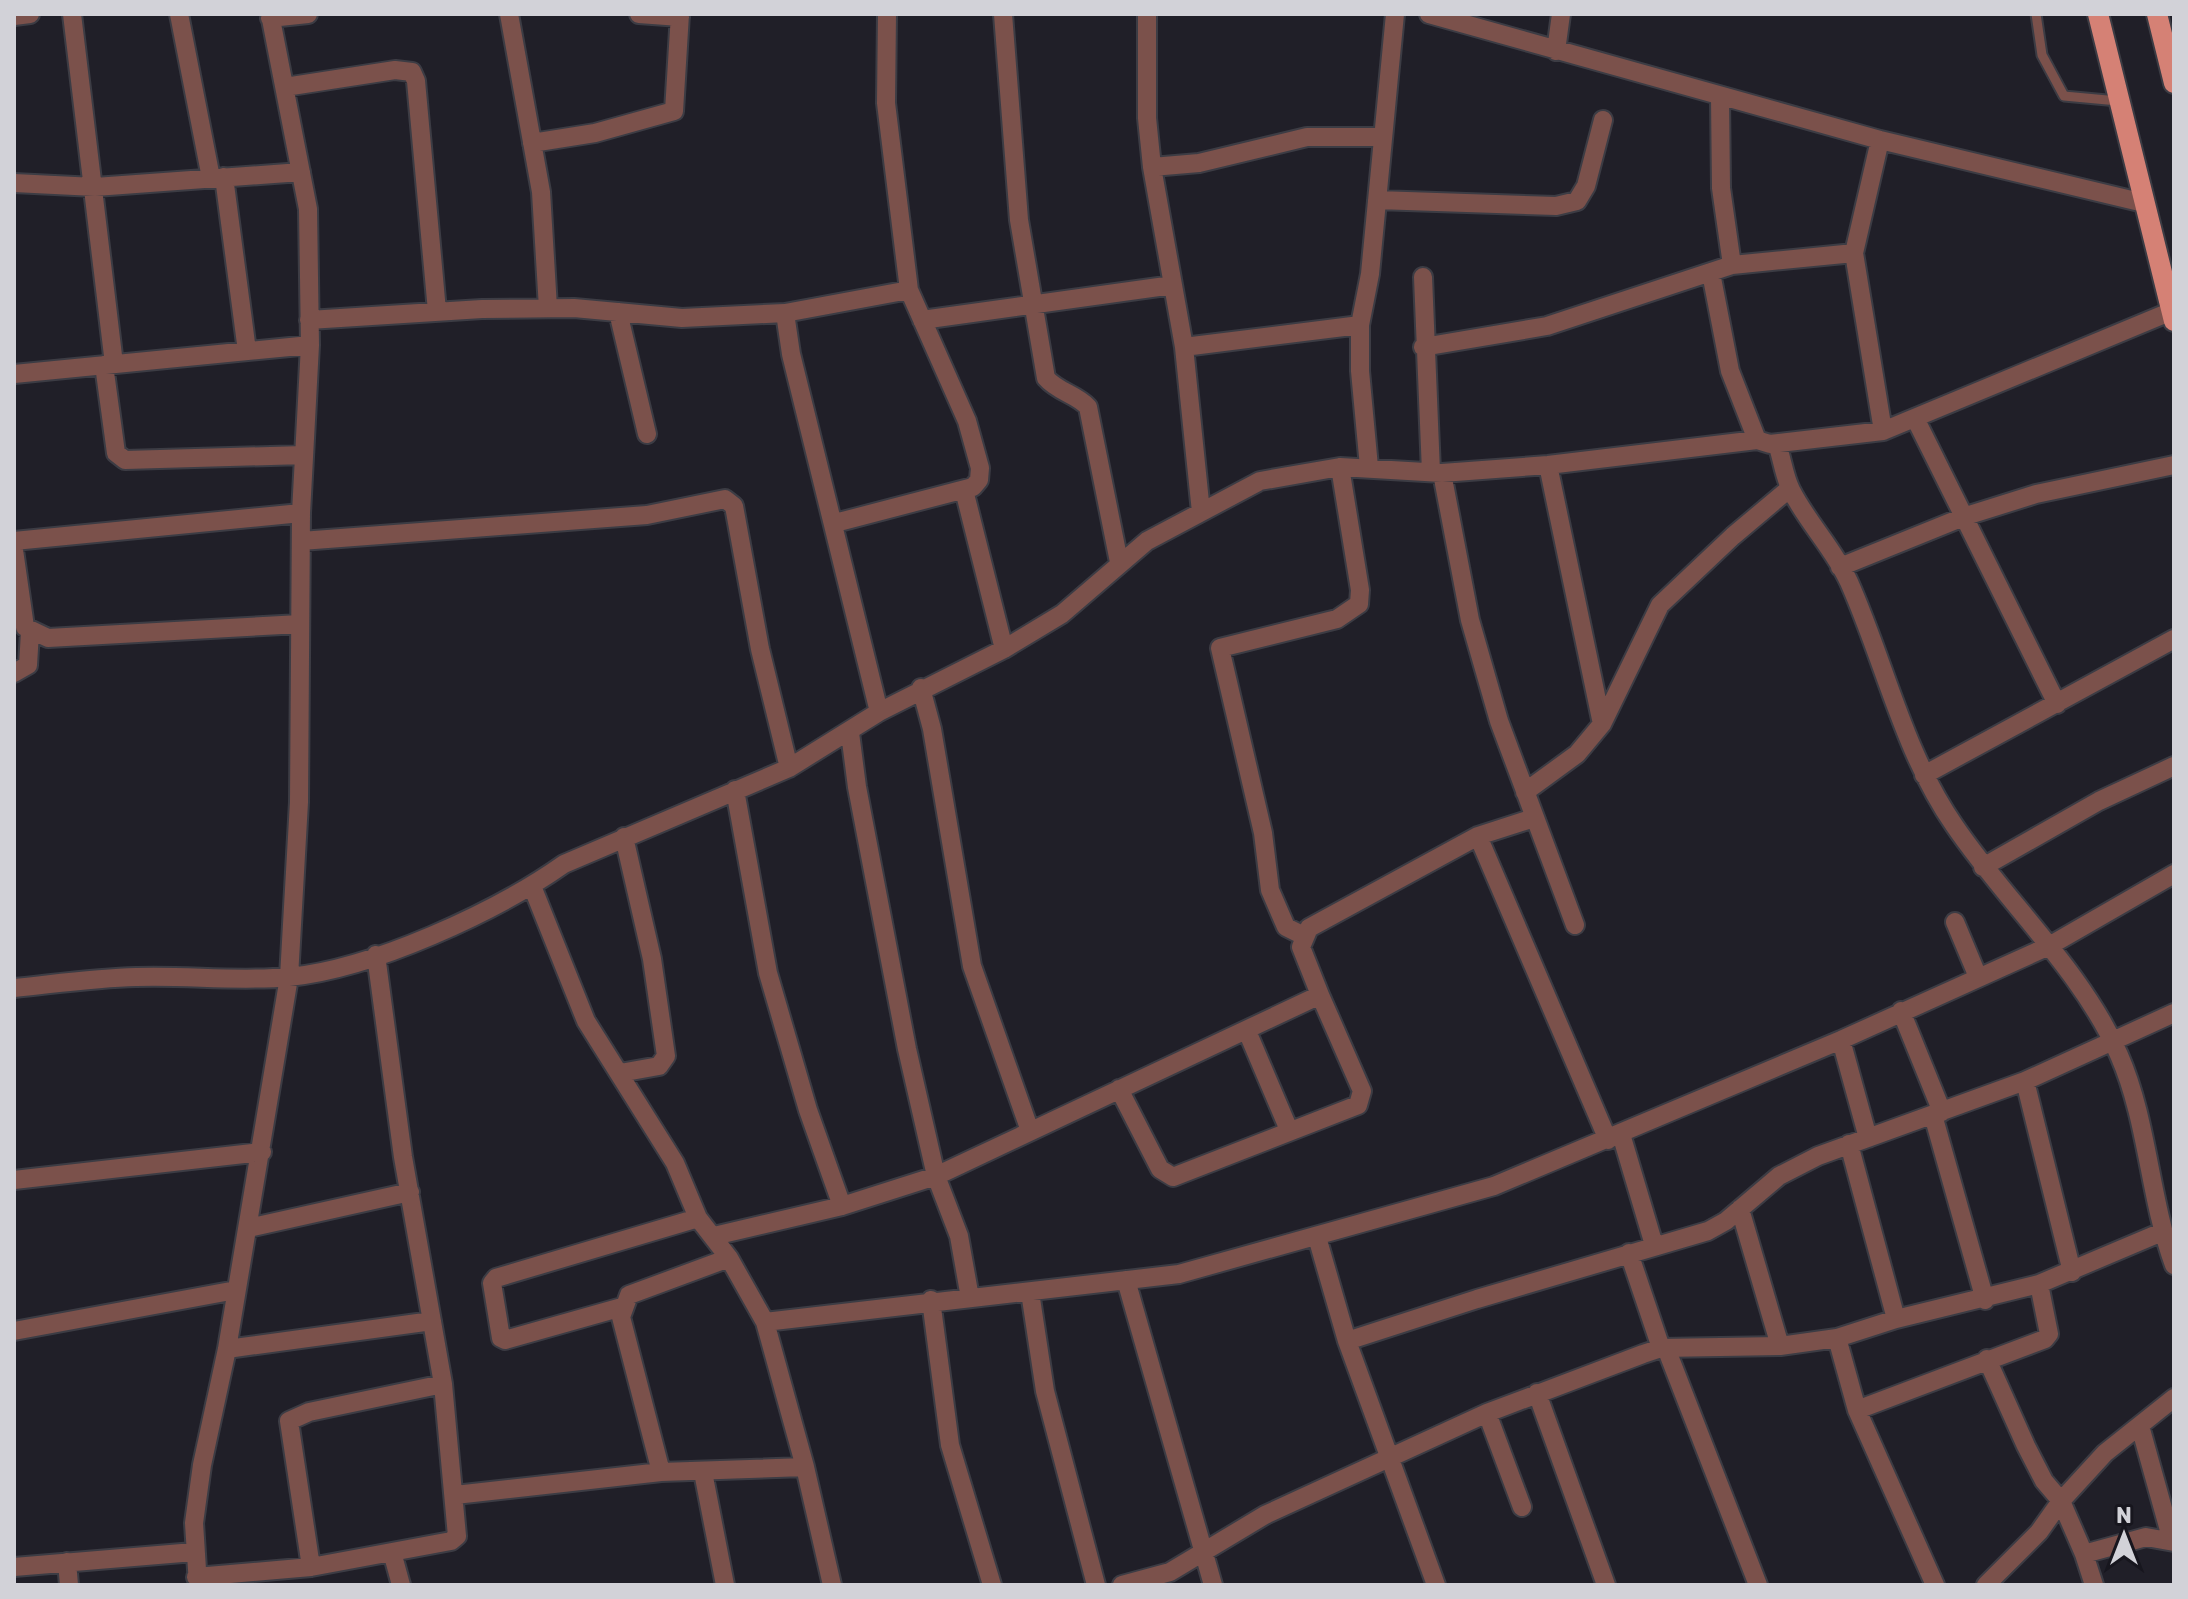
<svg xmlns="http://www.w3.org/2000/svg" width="2188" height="1599" font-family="Rubik,sans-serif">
<rect width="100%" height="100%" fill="#201f28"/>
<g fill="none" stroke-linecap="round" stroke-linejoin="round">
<defs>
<path id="lane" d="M2036,14L2042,55L2064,96L2118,101"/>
<path id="street" d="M72,14L114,364
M179,14L211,178
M509,14L541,192L548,308
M639,14L680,17
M1003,14L1019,220L1046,378C1058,392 1076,394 1088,407L1119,562
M1147,14V118L1152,167L1184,347L1201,512
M1429,14L1880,140L2144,203
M14,16L30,14
M270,18L308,14
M1556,51L1561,14
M285,87L395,70L412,72L416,81L437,311
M1720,97L1721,188L1732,265
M1880,140L1854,253L1883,431
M532,143L595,133L674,111L680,14
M1152,167L1199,163L1307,137H1382
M224,177L247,351
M14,183L95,187L301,172
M1377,200L1556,206L1577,201L1586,186L1603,120
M1711,273L1730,371L1757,440
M1423,277L1431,472
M618,312L647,434
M309,320L482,309L574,308L682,318L785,313
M922,320L1173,285
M1184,347L1360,325
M1423,347L1547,326L1732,265L1854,253
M104,365L116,453L125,460L304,455
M14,374L310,345
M1915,418L2057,704
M1777,444C1782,458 1784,476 1791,490C1807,522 1834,549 1849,582C1885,663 1903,751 1954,825C2006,902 2082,970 2119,1055C2148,1121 2149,1197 2174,1265
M1548,465L1602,724
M1369,467L1360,371V325L1370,274L1395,14
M1442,473L1470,620L1499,721L1575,925
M964,490L1004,649
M835,523L973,487L979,480L980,468L967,421L909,290L886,103L887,14
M14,541L301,513
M301,541L647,515L725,499L734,506L760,649L789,768
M14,550L25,627L48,638L300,624
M1840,567L1966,516L2036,494L2174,465
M14,673L28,665L30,632
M921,688L932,729L972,966L1030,1131
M879,712L791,354L785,313L909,290
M850,733L857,787L907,1049L936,1176L959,1236L970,1298
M1924,775L2174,639
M735,790L768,973L808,1110L842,1206
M1525,792L1577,754L1602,724L1660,605L1733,536L1790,488
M1478,836L1608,1140
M1983,867L2099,801L2174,766
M532,886L586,1021L675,1163L698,1218L729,1258L765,1322L805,1467L832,1585
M1955,922L1978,977
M1304,936L1286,927L1270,890L1263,833L1220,648L1337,619L1359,604L1360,590L1340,467
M14,988C54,984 95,978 136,977C186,975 239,982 289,977C372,969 496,912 564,864L789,768L879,712L1004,649L1062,614L1147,541L1260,481L1340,467L1442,473L1548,465L1757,440L1770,444L1883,431L2172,311
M1901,1011L1942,1112
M1247,1031L1289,1130
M1841,1040L1868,1138
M620,1073L659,1066L666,1056L652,959L624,837
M2025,1081L2072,1272
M1119,1089L1160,1169L1173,1177L1358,1105L1362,1091L1320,995
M1933,1115L1985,1300
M1621,1134L1654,1245
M1849,1144L1896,1319
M14,1180L262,1152
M1740,1209L1780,1346
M248,1228L410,1192
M714,1236L842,1206L936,1176L1320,995L1301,947L1309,928L1478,836L1534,818
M1317,1237L1347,1341L1436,1585
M1629,1253L1661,1348
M1126,1280L1213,1585
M1030,1292L1045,1391L1096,1585
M931,1300L950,1445L992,1585
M622,1307L505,1340L501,1338L492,1283L496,1278L698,1218
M765,1322L1179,1274L1494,1186L1841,1040L2049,946L2174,874
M14,1331L236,1290
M1837,1338L1857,1410L1935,1585
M1347,1341L1477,1299L1708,1231L1726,1221L1779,1176L1818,1156L2025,1081L2174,1013
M1666,1348L1758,1585
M227,1349L432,1321
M1987,1359L2026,1446L2044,1481L2061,1501L2084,1554L2146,1537L2174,1542
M1537,1393L1606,1585
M1857,1410L2045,1339L2049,1334L2039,1284
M1487,1413L1522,1507
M2140,1426L2172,1541
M661,1472L621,1317L629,1295L729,1258
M703,1472L725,1585
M455,1495L661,1472L805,1467
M392,1552L401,1585
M2084,1554L2094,1585
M67,1562L69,1585
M14,1567L194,1552
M311,1567L289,1421L309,1412L443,1384
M196,1577L311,1567L451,1541L457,1536L443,1384L403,1157L376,955
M198,1585L194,1523L202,1465L227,1349L289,977L299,802L301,513L310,345L308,209L270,14
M1122,1585L1170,1572L1265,1515L1487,1413L1643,1354L1661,1348L1780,1346L1837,1338L1896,1319L2039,1284L2162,1232
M1986,1585L2039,1532L2061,1501L2105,1453L2174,1398"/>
<path id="primary" d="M2098,14L2174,321
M2157,14L2174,83"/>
</defs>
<use href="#lane" stroke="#3c3c44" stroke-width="13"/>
<use href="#street" stroke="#3c3c44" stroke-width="22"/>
<use href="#primary" stroke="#3c3c44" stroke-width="24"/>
<use href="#lane" stroke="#7b514b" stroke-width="9"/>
<use href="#street" stroke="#7b514b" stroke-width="18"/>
<use href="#primary" stroke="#d58175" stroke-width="20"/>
</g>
<rect width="2188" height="1599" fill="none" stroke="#d2d2d8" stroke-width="32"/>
<g transform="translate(2124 1535)" stroke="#17161e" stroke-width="6" paint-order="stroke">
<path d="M0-6L14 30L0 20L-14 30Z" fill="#d2d2d8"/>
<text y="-12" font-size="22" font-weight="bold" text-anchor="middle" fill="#d2d2d8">N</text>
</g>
</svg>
